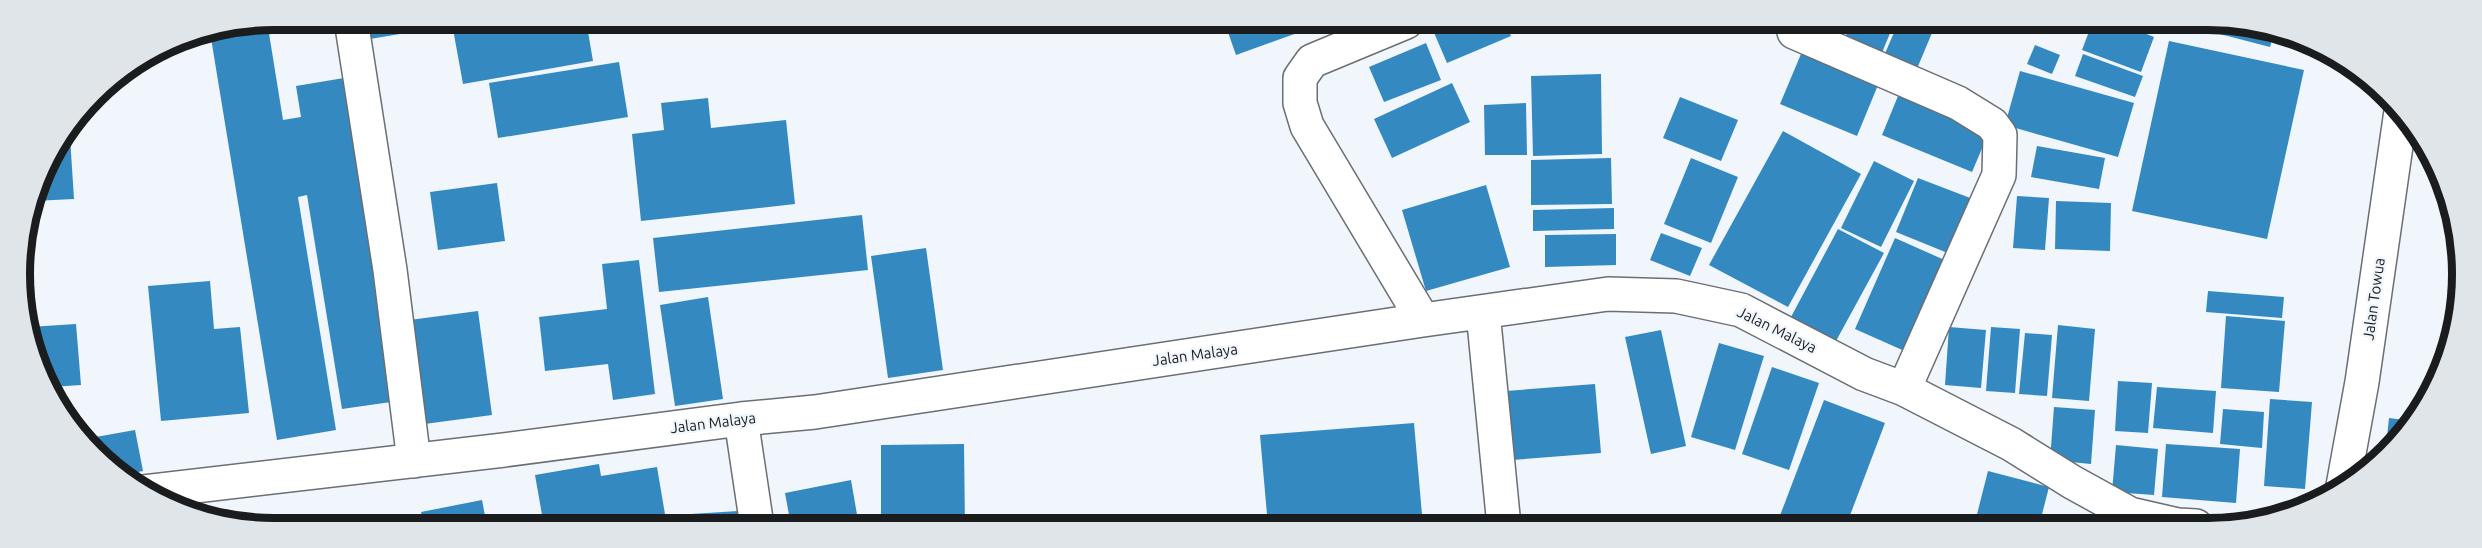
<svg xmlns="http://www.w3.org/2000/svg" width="2482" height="548" font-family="Ubuntu,sans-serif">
<rect width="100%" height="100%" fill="#f0f6fb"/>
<path fill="#3489c1" d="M361,20H477V21L364,40Z
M509,20H586L593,61L463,84L453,29Z
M267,21L283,120L301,117L296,86L344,78L398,401L342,409L307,195L298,197L336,430L277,440L210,32Z
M1224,21H1311L1314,27L1236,55Z
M1429,21H1505L1511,36L1447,63Z
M1808,21H1844L1836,38Z
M1852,21H1895L1879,60L1842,45Z
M1899,21H1937L1916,71L1883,58Z
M2093,21H2114L2154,37L2141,72L2082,50Z
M2219,22H2241L2274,33L2270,47L2216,33Z
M198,35L199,44L167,46L177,39Z
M2290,38L2335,53L2336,55L2289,44Z
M2169,41L2304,70L2267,239L2132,211Z
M1426,43L1441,80L1384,102L1369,67Z
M2035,45L2060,55L2052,74L2027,64Z
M1801,54L1878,85L1857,136L1780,104Z
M2083,54L2143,76L2135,97L2075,76Z
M619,62L628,117L498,138L489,83Z
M2020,71L2134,103L2118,157L2005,125Z
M1601,74L1602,154L1533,156L1531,76Z
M1452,83L1470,122L1392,158L1374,119Z
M1898,96L1989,132L1972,172L1882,135Z
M1680,97L1738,120L1721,161L1663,138Z
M708,98L711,128L786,120L795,204L641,221L632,134L664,130L661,103Z
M1526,103L1527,155H1485L1484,105Z
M1783,131L1861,174L1788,307L1709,265Z
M65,137H70L74,199L33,201L39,176Z
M2037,146L2105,158L2099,189L2031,177Z
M1611,158L1612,204L1531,205V160Z
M1691,158L1738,177L1711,243L1664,224Z
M1874,161L1914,181L1881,247L1841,228Z
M1918,178L1978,201L1955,256L1896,232Z
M497,183L505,241L438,250L430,192Z
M1486,185L1510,267L1426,291L1402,210Z
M2017,196L2049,198L2045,250L2013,248Z
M2056,201L2111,203L2110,251L2055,249Z
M1614,208V229L1533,231V210Z
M862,215L868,270L659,292L653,238Z
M1838,229L1884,253L1836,341L1791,317Z
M1661,233L1702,248L1690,276L1650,260Z
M1616,234V265L1545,267V235Z
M1895,238L1949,262L1909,353L1855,329Z
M926,248L943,370L888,378L871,256Z
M639,260L655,394L613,400L608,364L545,371L539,317L607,309L602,264Z
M210,281L214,329L240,327L249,413L161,421L148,286Z
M2458,288L2460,307L2459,310L2455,309Z
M2208,291L2284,297L2282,318L2206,312Z
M708,297L723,399L675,406L660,305Z
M478,311L492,415L417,425L402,321Z
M2226,316L2285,321L2279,392L2221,388Z
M76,324L81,385L51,387L33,355L29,327Z
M2058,325L2095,329L2089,401L2052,398Z
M1949,327L1986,330L1981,388L1945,385Z
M1991,327L2020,329L2015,393L1986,391Z
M1661,330L1686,446L1651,454L1625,337Z
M2025,333L2052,335L2047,396L2019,394Z
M1719,343L1764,356L1735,450L1691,437Z
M1772,367L1819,383L1789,470L1742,454Z
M2118,381L2152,383L2148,433L2115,431Z
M1595,384L1601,453L1512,460L1506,391Z
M2157,387L2216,391L2213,433L2153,428Z
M2270,399L2312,402L2305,489L2264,486Z
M1824,400L1885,423L1846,526H1776Z
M2054,407L2095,410L2091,464L2050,460Z
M2223,409L2264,412L2262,448L2220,444Z
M2389,418L2412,421L2385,456Z
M1414,423L1423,526H1268L1260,435Z
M135,430L143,471L123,475L92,449L90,438Z
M964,444L965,526H881V445Z
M2166,444L2240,449L2236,503L2162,497Z
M2116,445L2158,449L2154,495L2112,492Z
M599,464L601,476L657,467L667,526H544L535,475Z
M1988,471L2049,487L2039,526H1974Z
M851,480L859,526H791L785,493Z
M482,500L487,526H424L421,512Z
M738,511L739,526H676L675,515Z"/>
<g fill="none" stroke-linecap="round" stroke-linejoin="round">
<defs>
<path id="minor" d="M351,20L390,270L414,461
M1406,22L1312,61L1300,78V103L1307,126L1423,320
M1794,32L1958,103L1992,124L2000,135L1999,175L1904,389
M1483,312L1504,526
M741,419L757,526
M144,492L504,450L741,419L815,412L1423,320L1608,294L1676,296L1741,310L1864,374L1904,389L2011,444L2072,482L2130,514L2178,525L2196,526"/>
<path id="major" d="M2343,486L2362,382L2401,111"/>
</defs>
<use href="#minor" stroke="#696f73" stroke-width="36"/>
<use href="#major" stroke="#696f73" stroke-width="36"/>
<use href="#minor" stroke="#fff" stroke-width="33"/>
<use href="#major" stroke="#fff" stroke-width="33"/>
</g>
<g text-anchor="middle" stroke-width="4.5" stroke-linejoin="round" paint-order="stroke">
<g font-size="15" fill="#1a1c1e" stroke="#f0f6fb">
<text transform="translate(2374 299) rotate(-82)" y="5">Jalan Towua</text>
<text transform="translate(1777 330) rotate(26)" y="5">Jalan Malaya</text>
<text transform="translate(1195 355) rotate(-8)" y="5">Jalan Malaya</text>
<text transform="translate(713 423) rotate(-7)" y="5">Jalan Malaya</text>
</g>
</g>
<path d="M0 0H2482V548H0ZM274 30H2208A244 244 0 0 1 2452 274V274A244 244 0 0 1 2208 518H274A244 244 0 0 1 30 274V274A244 244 0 0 1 274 30Z" fill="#dfe5e9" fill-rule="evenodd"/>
<path fill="none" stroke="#1a1c1e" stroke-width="8" d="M274 30H2208A244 244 0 0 1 2452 274V274A244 244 0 0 1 2208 518H274A244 244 0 0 1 30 274V274A244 244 0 0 1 274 30Z"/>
</svg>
